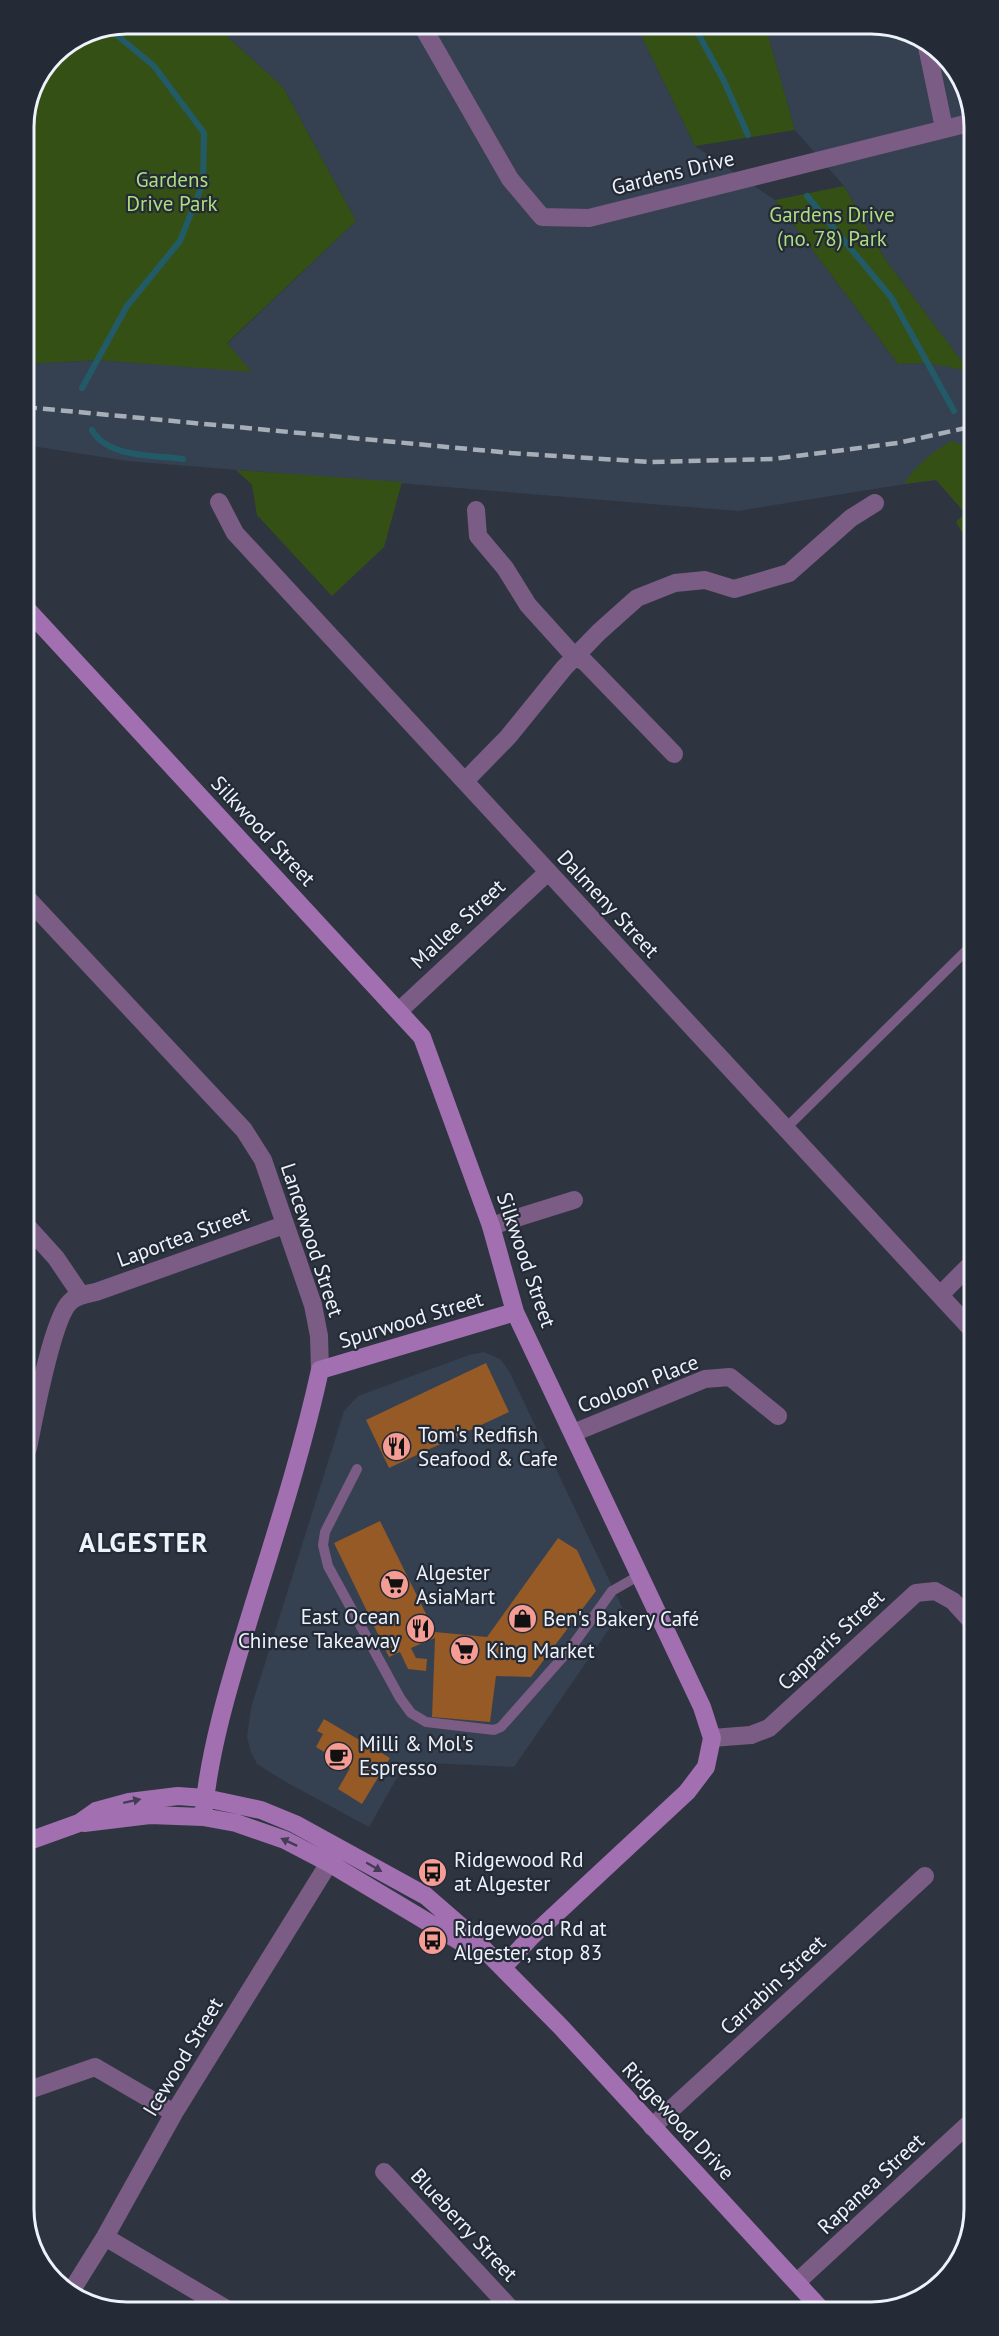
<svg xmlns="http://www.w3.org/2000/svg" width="999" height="2336" font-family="'PT Sans',sans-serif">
<rect width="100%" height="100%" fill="#2e3541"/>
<path fill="#354050" d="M879,24L935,46L969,94L970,470L936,479L738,511L128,461L25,445V364L98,360L251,371L227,344L356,221L283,87L220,30L637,27L695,146L775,200L898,364L928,363L968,370L885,259L844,186L795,130L765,25Z
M484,1352L500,1359L509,1371L623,1609L514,1767L406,1762L369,1827L286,1782L257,1764L251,1752L247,1737L251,1708L344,1411L358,1396L469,1355Z"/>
<path fill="#355015" d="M765,25L795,130L695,146L637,27Z
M220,30L283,87L356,221L227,343L252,372L98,360L25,364L24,121L55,54L88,32Z
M844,186L885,259L969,371L928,363L898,364L775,200Z
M951,441L963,445L970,442L971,547L956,522L965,513L936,480L904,484C916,465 931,453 951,441Z
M236,470L402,482L384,547L332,596L257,515L252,485Z"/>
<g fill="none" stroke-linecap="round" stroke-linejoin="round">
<path stroke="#225b67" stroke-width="6" d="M694,26L724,81L748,135
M807,196L891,297L954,411
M82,388L127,306L180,241L203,183L204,133L154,66L113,32
M92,430C107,458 155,455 183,459"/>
</g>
<path fill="#955a25" d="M486,1363L509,1412L389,1468L366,1420Z
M380,1521L435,1632L487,1637L558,1538L577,1550L596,1591L531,1677L496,1676L490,1722L432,1717L435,1638L411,1648L416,1658L427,1659L426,1671L408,1669L400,1652L389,1657L334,1543Z
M324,1719L390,1758L362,1804L338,1789L350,1768L316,1747L323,1734L317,1731Z"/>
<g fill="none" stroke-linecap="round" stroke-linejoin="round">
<path stroke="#7b5c84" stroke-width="10" d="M785,1129L972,945
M357,1469L325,1532L323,1545L328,1566L400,1698L411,1713L426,1722L494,1730L501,1727L570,1649L612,1591L640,1575"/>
<path stroke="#7b5c84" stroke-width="18" d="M424,29L510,179L542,217L589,218L969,123
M926,42L944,128
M219,502L235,533L973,1331
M476,510L478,536L505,568L528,605L575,657L585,662L674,754
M465,781L508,737L564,668L599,632L637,598L675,583L705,580L734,589L789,573L851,518L875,503
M26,897L244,1130L263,1160L313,1305L319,1336L320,1370
M399,1011L548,872
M27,1226L56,1258L81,1295
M491,1226L574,1200
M940,1295L972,1263
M573,1433L705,1379L730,1377L778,1416
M28,1448C34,1419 52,1319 70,1302C77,1295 87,1294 96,1292L284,1225
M712,1738L751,1735L769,1728L916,1593L935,1591L953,1601L973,1623
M29,2090L95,2067L174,2113
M652,2127L925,1876
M384,2172L511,2309
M105,2237L230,2311
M797,2282L975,2118
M70,2293L105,2237L174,2113L337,1850"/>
<path stroke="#a270b1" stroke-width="18" d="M25,607L422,1037L491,1226L515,1312L702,1707L712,1738L706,1767L687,1792L530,1938L503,1967
M203,1817C209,1752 228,1688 247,1626C273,1541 301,1457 320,1370L515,1312
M84,1823L150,1815L203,1817L236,1823L285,1840L329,1863L476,1951
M29,1841L79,1823L96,1811L129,1802L178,1796L205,1798L261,1810L295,1824L426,1896L464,1929L560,2026L819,2307"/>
<path stroke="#a8aeb8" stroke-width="4.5" stroke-dasharray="12 6" stroke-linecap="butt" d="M25,407L511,453L650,462L773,459L898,443L970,427"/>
</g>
<defs><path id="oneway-solid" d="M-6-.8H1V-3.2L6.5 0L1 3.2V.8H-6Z" transform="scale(1.5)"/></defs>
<g fill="#443c56">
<use href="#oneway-solid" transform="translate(132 1801) rotate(-12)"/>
<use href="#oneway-solid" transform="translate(289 1842) rotate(-155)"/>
<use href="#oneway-solid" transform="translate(374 1867) rotate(30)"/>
</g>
<defs>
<symbol id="restaurant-disc" viewBox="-11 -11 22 22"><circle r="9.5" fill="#f59c95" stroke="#242b37"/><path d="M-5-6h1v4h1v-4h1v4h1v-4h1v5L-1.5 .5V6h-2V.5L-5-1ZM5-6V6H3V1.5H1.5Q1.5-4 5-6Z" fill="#111"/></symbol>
<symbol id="supermarket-disc" viewBox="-11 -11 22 22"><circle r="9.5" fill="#f59c95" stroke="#242b37"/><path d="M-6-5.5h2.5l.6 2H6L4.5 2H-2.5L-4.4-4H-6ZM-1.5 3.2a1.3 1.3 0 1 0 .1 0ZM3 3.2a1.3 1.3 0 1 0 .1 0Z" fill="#111"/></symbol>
<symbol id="shop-disc" viewBox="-11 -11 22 22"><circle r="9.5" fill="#f59c95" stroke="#242b37"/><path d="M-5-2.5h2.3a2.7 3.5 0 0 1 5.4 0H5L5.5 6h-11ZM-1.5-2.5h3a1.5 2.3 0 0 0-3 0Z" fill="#111"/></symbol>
<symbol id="cafe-disc" viewBox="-11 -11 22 22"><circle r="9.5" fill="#f59c95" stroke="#242b37"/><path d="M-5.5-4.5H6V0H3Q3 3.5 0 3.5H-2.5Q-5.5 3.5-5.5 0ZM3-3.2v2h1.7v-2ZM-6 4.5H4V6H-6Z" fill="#111"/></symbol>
<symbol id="bus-disc" viewBox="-11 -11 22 22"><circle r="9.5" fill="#f59c95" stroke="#242b37"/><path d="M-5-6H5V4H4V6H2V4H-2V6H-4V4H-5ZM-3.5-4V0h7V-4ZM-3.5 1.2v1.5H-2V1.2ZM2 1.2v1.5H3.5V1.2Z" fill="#111"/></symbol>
</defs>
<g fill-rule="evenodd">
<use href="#restaurant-disc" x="380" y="1430" width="33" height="33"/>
<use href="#supermarket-disc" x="378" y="1568" width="33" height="33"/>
<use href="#shop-disc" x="506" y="1602" width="33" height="33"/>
<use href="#restaurant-disc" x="404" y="1612" width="33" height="33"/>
<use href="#supermarket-disc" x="448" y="1634" width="33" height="33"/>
<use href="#cafe-disc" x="322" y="1740" width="33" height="33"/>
<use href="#bus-disc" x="416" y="1856" width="33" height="33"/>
<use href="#bus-disc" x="416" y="1924" width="33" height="33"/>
</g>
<g text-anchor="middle" stroke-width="4.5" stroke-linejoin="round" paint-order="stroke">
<g font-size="21" fill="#eef3fb" stroke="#242b37">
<text transform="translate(673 173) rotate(-14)" y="7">Gardens Drive</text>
<text transform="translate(263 831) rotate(47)" y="7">Silkwood Street</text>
<text transform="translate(608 904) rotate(47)" y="7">Dalmeny Street</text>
<text transform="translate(458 924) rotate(-43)" y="7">Mallee Street</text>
<text transform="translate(183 1237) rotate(-20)" y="7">Laportea Street</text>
<text transform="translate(312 1240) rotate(72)" y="7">Lancewood Street</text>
<text transform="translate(526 1260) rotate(71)" y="7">Silkwood Street</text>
<text transform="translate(411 1320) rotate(-17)" y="7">Spurwood Street</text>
<text transform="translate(638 1384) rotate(-21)" y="7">Cooloon Place</text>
<text transform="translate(831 1640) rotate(-43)" y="7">Capparis Street</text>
<text transform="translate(773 1985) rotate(-43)" y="7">Carrabin Street</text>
<text transform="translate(183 2057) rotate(-59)" y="7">Icewood Street</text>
<text transform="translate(678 2121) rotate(47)" y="7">Ridgewood Drive</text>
<text transform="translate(871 2184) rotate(-43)" y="7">Rapanea Street</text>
<text transform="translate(464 2225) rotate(47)" y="7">Blueberry Street</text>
</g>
<g font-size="21" fill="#aedc7e" stroke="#242b37">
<text x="172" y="187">Gardens<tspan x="172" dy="24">Drive Park</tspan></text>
<text x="832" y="222">Gardens Drive<tspan x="832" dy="24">(no. 78) Park</tspan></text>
</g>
<g font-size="21" fill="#eef3fb" stroke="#242b37" text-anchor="start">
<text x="418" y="1442">Tom's Redfish<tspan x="418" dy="24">Seafood &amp; Cafe</tspan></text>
<text x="416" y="1580">Algester<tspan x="416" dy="24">AsiaMart</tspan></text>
<text x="400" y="1624" text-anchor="end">East Ocean<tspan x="400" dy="24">Chinese Takeaway</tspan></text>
<text x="543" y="1626">Ben's Bakery Café</text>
<text x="486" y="1658">King Market</text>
<text x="359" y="1751">Milli &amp; Mol's<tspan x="359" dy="24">Espresso</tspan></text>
<text x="454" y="1867">Ridgewood Rd<tspan x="454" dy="24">at Algester</tspan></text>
<text x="454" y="1936">Ridgewood Rd at<tspan x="454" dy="24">Algester, stop 83</tspan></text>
</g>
<g font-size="27" font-weight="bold" letter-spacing="1.5" fill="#eef3fb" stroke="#242b37">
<text x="144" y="1552">ALGESTER</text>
</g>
</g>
<path d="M0 0H999V2336H0ZM127 34H871A93 93 0 0 1 964 127V2209A93 93 0 0 1 871 2302H127A93 93 0 0 1 34 2209V127A93 93 0 0 1 127 34Z" fill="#242b37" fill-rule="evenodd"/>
<path fill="none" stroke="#eef3fb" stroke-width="3" d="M127 34H871A93 93 0 0 1 964 127V2209A93 93 0 0 1 871 2302H127A93 93 0 0 1 34 2209V127A93 93 0 0 1 127 34Z"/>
</svg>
